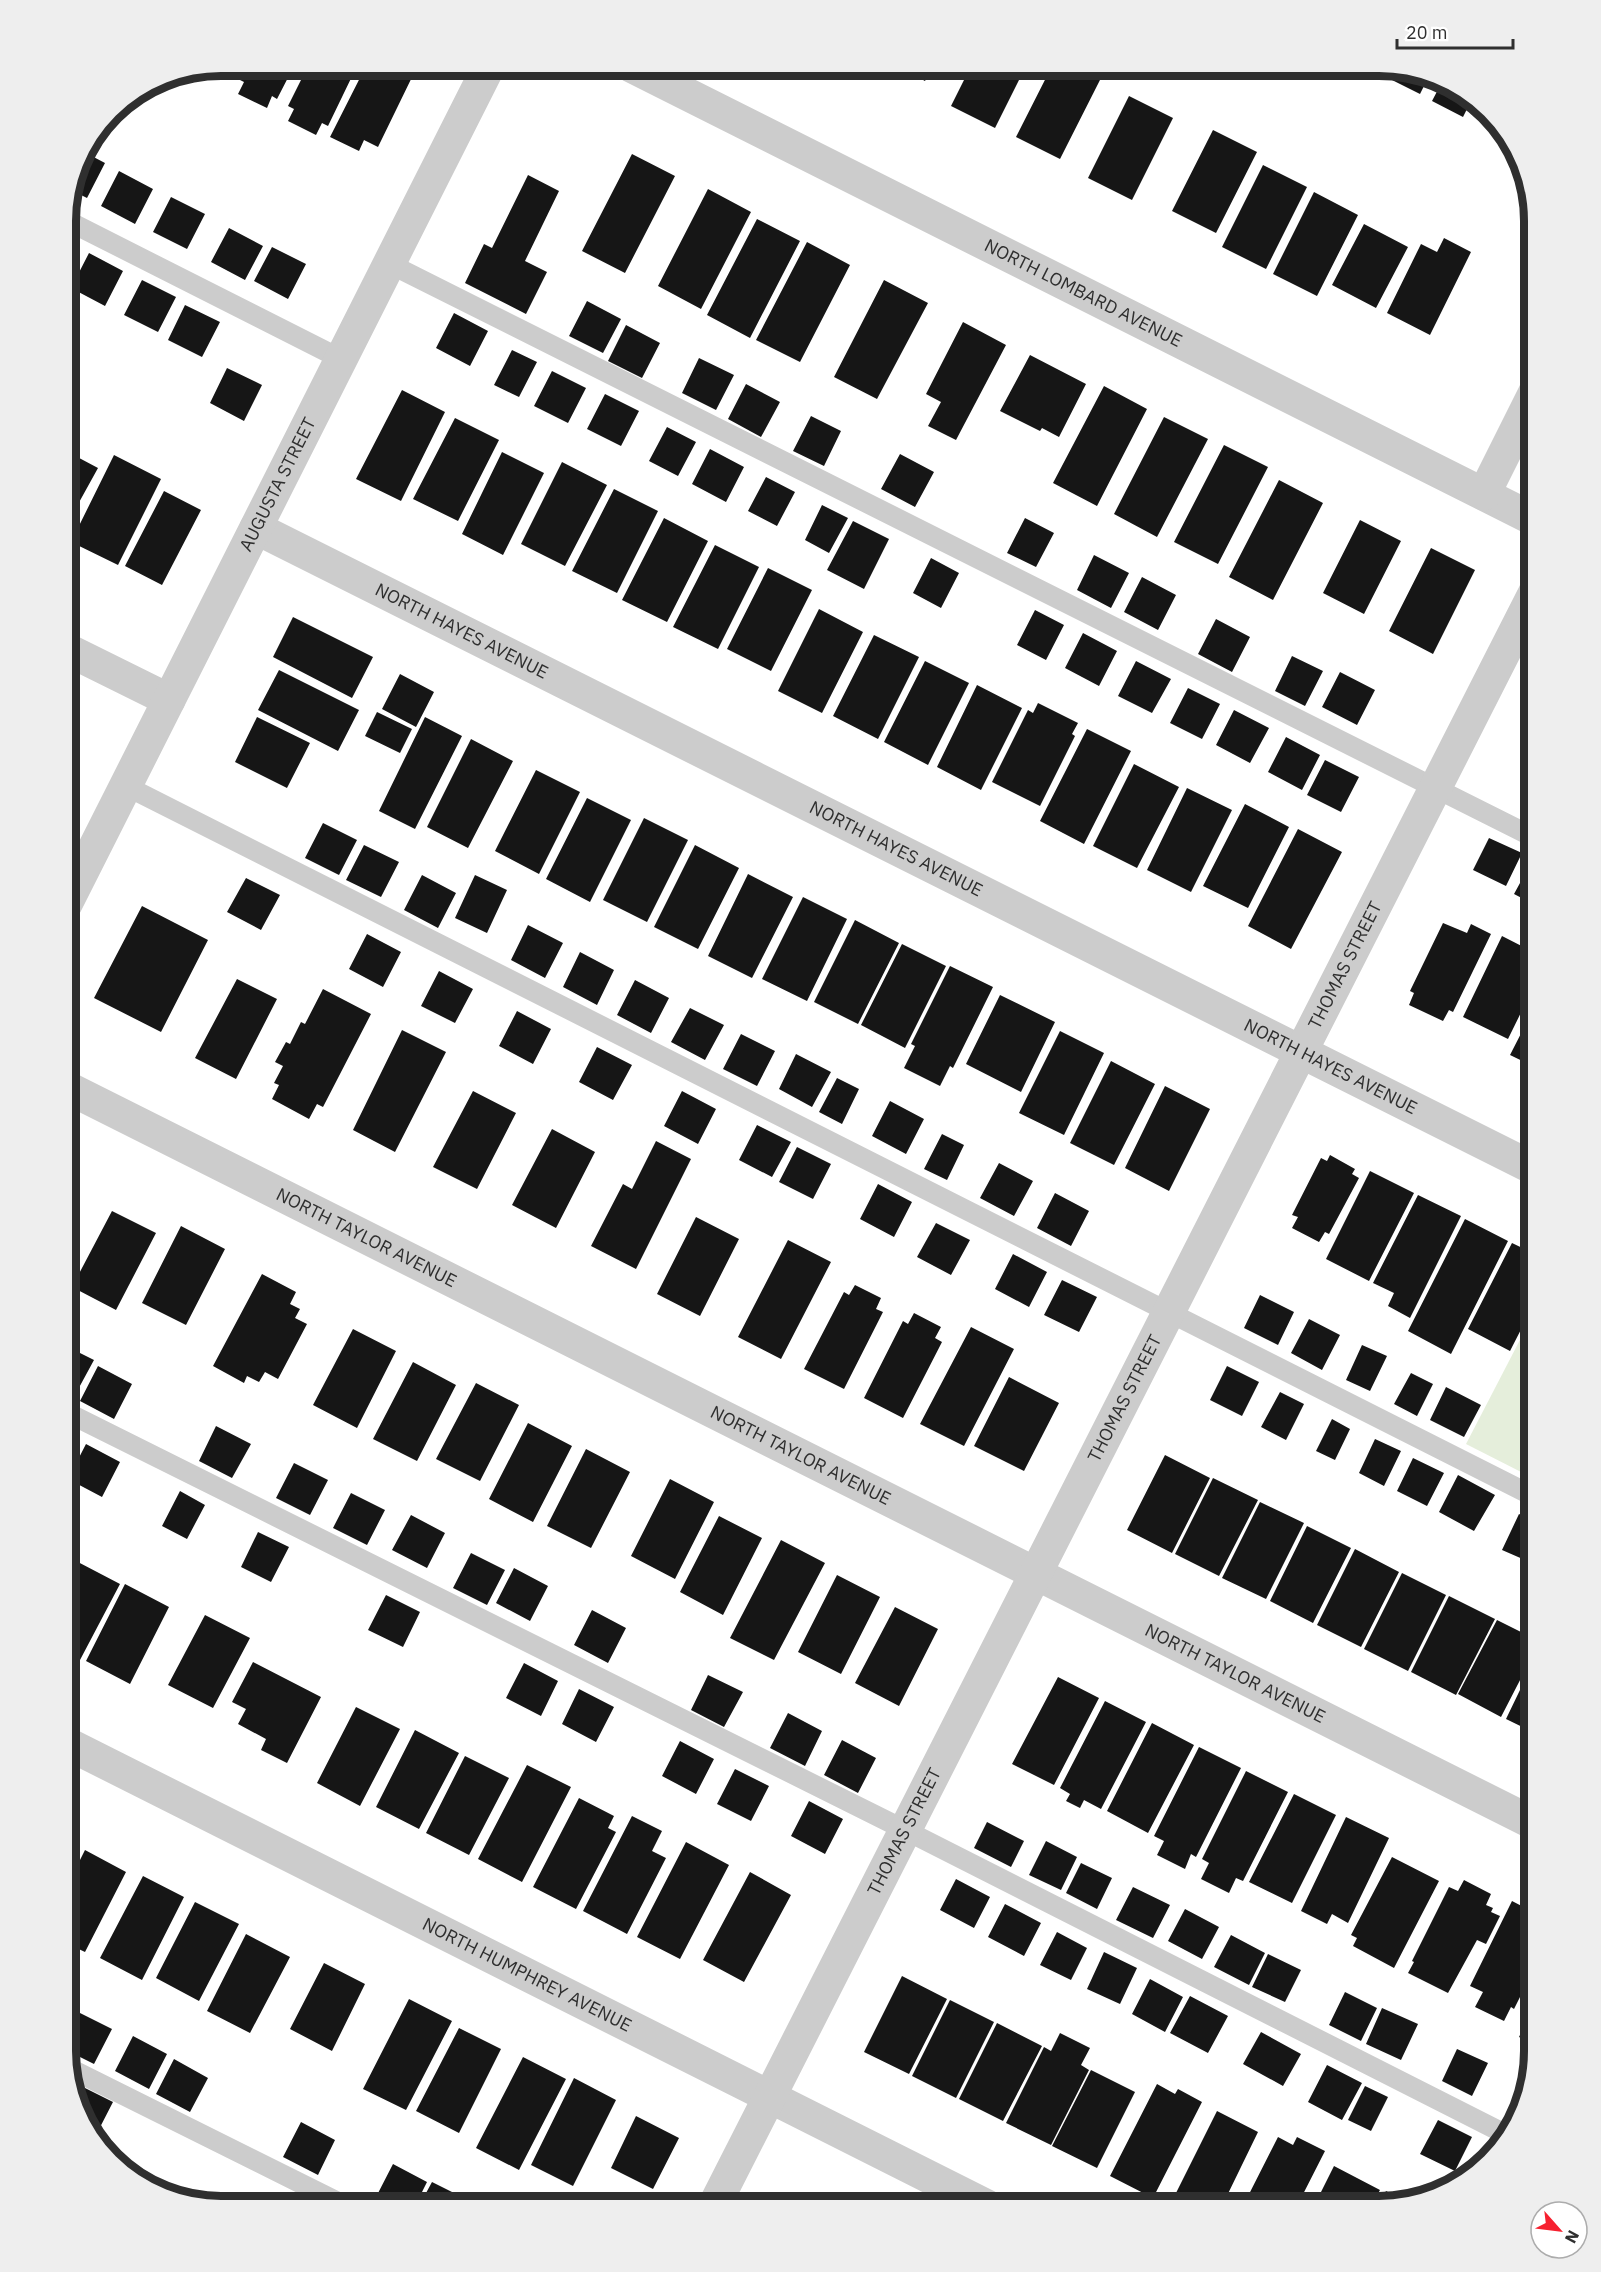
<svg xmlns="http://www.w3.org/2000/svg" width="1601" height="2272" font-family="'IBM Plex Sans',sans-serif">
<rect width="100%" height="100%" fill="#fff"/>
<path fill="#e5eedb" d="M1535,1311V1479L1466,1444Z"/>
<path fill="#161616" d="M221,66H226L224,70L219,67L213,79L197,71Z
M245,66H294L277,99L272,96L267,108L238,94L244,82L238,79Z
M308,66H357L328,126L322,123L316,135L288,121L294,109L288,106Z
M366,66H406L415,71L378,147L364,140L359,151L330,137Z
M896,66H933L925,81Z
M971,66H1026L995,128L951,106Z
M1052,66H1078L1101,78L1060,159L1016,137Z
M1391,67L1428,78L1420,94L1386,77Z
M1442,82L1458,87L1471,101L1463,117L1432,101Z
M1129,96L1173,118L1132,200L1088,178Z
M1494,123L1513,142V143L1490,131Z
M1213,130L1257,152L1216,233L1172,211Z
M84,152L105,163L87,198L71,190L78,162Z
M632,154L675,176L625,273L582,251Z
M1263,165L1307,187L1266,269L1222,247Z
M119,171L153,189L135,224L101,206Z
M528,175L559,191L525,261L547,272L526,314L465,283L484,244L492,248Z
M708,189L751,212L701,309L658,286Z
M1314,192L1358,215L1317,296L1273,274Z
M171,197L205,214L187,249L153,232Z
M757,219L800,241L750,338L707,315Z
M1364,224L1408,247L1376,308L1332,285Z
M229,228L263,246L245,280L211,262Z
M1444,238L1471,252L1430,335L1387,313L1421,244L1437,252Z
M807,242L850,265L800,362L756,340Z
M272,247L306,264L288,299L254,281Z
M89,253L123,271L105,306L71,288Z
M142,280L176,297L158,332L124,315Z
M884,280L928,303L877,399L834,377Z
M587,301L621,319L603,353L569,336Z
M185,305L220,322L202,357L168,340Z
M454,313L488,331L470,366L436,348Z
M963,322L1006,345L956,440L928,426L941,402L926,394Z
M626,325L660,343L642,378L608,361Z
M512,350L537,362L519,397L494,385Z
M1030,355L1086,384L1059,437L1042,428L1040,431L1000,411Z
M699,358L734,375L716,410L682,393Z
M227,368L262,385L244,421L210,403Z
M552,371L586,388L568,423L534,406Z
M746,384L780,402L761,437L728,419Z
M1104,386L1147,409L1097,506L1053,483Z
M402,390L445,412L401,501L356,479Z
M605,394L639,411L621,446L587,429Z
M811,416L841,431L824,466L793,451Z
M1164,417L1208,439L1157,537L1114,514Z
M455,418L499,440L458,521L413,499Z
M667,427L696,442L678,476L649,461Z
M1224,445L1268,467L1218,564L1174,542Z
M710,449L744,467L726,502L692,484Z
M66,451L98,468L66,526Z
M502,452L544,473L503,555L462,534Z
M900,454L934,472L915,507L881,489Z
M114,455L161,479L118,565L71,542Z
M562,462L607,485L565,566L521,544Z
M766,477L795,492L777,526L748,511Z
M1279,480L1323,503L1273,600L1229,577Z
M614,489L658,511L617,593L572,571Z
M164,491L201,510L162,585L125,566Z
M822,505L848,518L829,553L805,540Z
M664,518L708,541L667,622L622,600Z
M1025,518L1054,533L1036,567L1007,553Z
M1360,520L1401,541L1364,614L1323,593Z
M853,521L889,539L864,589L827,570Z
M715,545L759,567L718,649L673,627Z
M1431,548L1475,570L1433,654L1389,631Z
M1094,555L1129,573L1111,608L1077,590Z
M931,558L959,573L941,608L913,593Z
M768,568L812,590L771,671L727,649Z
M1142,577L1176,595L1158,630L1124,612Z
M819,609L863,632L822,713L778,691Z
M1035,610L1064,625L1046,660L1017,645Z
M293,617L373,657L352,698L273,657Z
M1216,619L1250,637L1232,672L1198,654Z
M1083,633L1117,651L1099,686L1065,668Z
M874,635L919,657L878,739L833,716Z
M1292,656L1323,671L1305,706L1275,691Z
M925,661L969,683L928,765L884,742Z
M1136,661L1171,679L1152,713L1118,696Z
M279,670L359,710L338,751L258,710Z
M1340,672L1375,690L1357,725L1322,707Z
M400,674L434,692L416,727L382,709Z
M977,685L1022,708L981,790L937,767Z
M1188,688L1220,704L1202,739L1170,723Z
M1038,703L1078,723L1072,734L1075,736L1040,806L992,782L1028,710L1033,713Z
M1234,710L1269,728L1250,763L1216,745Z
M377,712L412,729L400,753L365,736Z
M257,717L310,743L287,788L235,762Z
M425,717L462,736L415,829L379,811Z
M1087,729L1131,751L1084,844L1040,821Z
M1286,737L1320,755L1302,790L1268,772Z
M471,739L513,761L468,848L427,827Z
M66,743L77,749L66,770Z
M1325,760L1359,777L1341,812L1307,795Z
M1134,764L1179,787L1137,868L1093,846Z
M536,770L580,792L539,874L495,851Z
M1187,788L1232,810L1191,892L1147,870Z
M587,798L631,820L590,902L546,879Z
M1245,804L1289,827L1248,908L1203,886Z
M1535,804V822L1528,818Z
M644,818L688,840L647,922L603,900Z
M323,823L357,840L339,875L305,858Z
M1298,829L1342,852L1291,949L1248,926Z
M1489,838L1522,853L1506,886L1473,870Z
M364,845L399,862L381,897L346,880Z
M695,845L739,868L698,949L654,927Z
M1533,859L1535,860V905L1514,894Z
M748,874L793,897L752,978L708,956Z
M422,875L456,893L438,928L404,910Z
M475,875L507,890L487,933L455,918Z
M246,878L280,895L261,930L227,912Z
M803,897L847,919L807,1001L762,979Z
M142,906L208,940L161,1032L94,998Z
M855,920L899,943L858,1024L814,1002Z
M1443,923L1467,933L1471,924L1491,934L1453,1012L1449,1010L1443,1021L1409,1005L1414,993L1410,991Z
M528,925L563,943L545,978L511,960Z
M367,934L401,952L383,987L349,969Z
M1502,936L1535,953V984L1508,1039L1463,1017Z
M902,944L946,966L905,1048L861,1025Z
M580,952L614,970L597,1005L563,987Z
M950,966L993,987L953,1068L950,1066L940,1086L904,1068L915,1046L911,1044Z
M439,971L473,989L455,1023L421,1006Z
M237,979L277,999L236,1079L195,1058Z
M635,980L669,998L651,1033L617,1015Z
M323,989L371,1014L323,1107L317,1104L309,1119L272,1099L279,1085L274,1083L283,1066L275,1062L286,1042L290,1044L301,1022L305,1024Z
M1000,995L1055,1022L1021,1092L966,1064Z
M1535,1006V1067L1510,1055Z
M690,1008L724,1025L705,1060L671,1042Z
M517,1011L551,1029L533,1064L499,1046Z
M402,1030L446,1052L395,1152L353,1130Z
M1060,1031L1104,1053L1064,1135L1019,1113Z
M741,1034L775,1051L757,1086L723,1069Z
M597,1047L632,1065L613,1100L579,1082Z
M796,1054L831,1072L812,1107L779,1089Z
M1111,1061L1155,1084L1114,1165L1070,1143Z
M837,1078L859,1089L842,1124L819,1112Z
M1165,1086L1210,1109L1169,1191L1125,1168Z
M473,1091L516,1113L477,1189L433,1167Z
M682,1091L716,1109L698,1144L664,1126Z
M890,1101L924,1119L906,1154L872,1136Z
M757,1125L791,1142L772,1177L739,1160Z
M552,1129L595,1152L556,1228L512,1205Z
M942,1134L964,1145L947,1180L924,1169Z
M656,1141L691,1159L636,1269L591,1246L623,1184L632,1189Z
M797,1147L831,1164L813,1199L779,1182Z
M1330,1155L1355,1169L1352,1174L1359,1178L1329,1234L1325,1232L1319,1242L1292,1228L1298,1217L1292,1215L1321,1158L1327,1161Z
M999,1163L1033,1181L1014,1216L980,1198Z
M1370,1171L1414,1193L1369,1281L1326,1259Z
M66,1177L78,1183L71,1196L75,1198L66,1214Z
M878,1184L912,1202L894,1237L860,1219Z
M1055,1193L1089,1211L1071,1246L1037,1228Z
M1418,1195L1461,1216L1410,1318L1388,1306L1394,1293L1373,1283Z
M112,1211L156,1233L116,1310L72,1287Z
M696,1217L739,1239L700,1316L657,1294Z
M1465,1219L1508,1241L1451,1354L1408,1331Z
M936,1223L970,1240L951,1275L917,1257Z
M181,1226L225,1249L186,1325L142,1303Z
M788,1240L831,1262L781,1359L738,1337Z
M1512,1243L1535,1254V1302L1510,1351L1468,1329Z
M1013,1254L1047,1272L1029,1307L995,1289Z
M262,1274L296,1292L290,1304L300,1309L295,1318L307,1324L278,1379L265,1372L259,1382L247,1376L244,1383L213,1366Z
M1062,1280L1097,1297L1079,1332L1044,1315Z
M855,1285L881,1298L876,1309L883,1312L844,1389L804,1369L844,1292L849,1295Z
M1260,1295L1294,1312L1278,1345L1244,1328Z
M914,1313L941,1327L935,1338L942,1342L903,1418L864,1398L903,1321L908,1324Z
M1309,1319L1340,1335L1322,1370L1291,1353Z
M971,1327L1014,1349L964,1446L920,1424Z
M353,1329L396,1351L357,1428L313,1405Z
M1362,1345L1387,1356L1370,1391L1346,1380Z
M66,1346L94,1360L75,1395L66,1390Z
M413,1362L456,1385L417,1461L373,1439Z
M98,1366L132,1384L114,1419L80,1401Z
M1227,1366L1259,1382L1242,1416L1210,1400Z
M1411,1373L1433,1384L1417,1416L1394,1404Z
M1009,1377L1059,1403L1024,1471L974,1446Z
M476,1383L519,1405L480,1481L436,1459Z
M1446,1387L1481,1405L1464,1437L1430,1420Z
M1280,1392L1304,1404L1286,1440L1261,1427Z
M1332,1419L1350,1429L1335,1460L1316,1451Z
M528,1423L572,1446L533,1522L489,1499Z
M216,1426L251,1444L232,1478L199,1461Z
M1375,1439L1401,1451L1384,1486L1359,1473Z
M86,1444L120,1462L102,1497L68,1479Z
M586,1449L630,1472L591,1548L547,1526Z
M1165,1455L1210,1478L1172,1553L1127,1530Z
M1413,1458L1444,1473L1427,1506L1397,1491Z
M294,1463L328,1480L310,1515L276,1498Z
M1458,1475L1495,1495L1474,1531L1439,1512Z
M1213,1478L1258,1500L1219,1576L1175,1554Z
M670,1479L714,1502L675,1579L631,1556Z
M180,1491L205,1505L187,1539L162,1526Z
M351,1493L385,1510L367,1545L333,1528Z
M1260,1502L1304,1523L1266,1599L1222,1578Z
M1519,1514L1535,1522V1538L1525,1560L1502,1550Z
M411,1515L445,1533L427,1568L392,1550Z
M719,1516L762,1538L723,1615L680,1592Z
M1307,1526L1351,1548L1313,1623L1270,1601Z
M258,1532L289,1547L271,1582L241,1567Z
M781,1540L825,1563L774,1660L730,1638Z
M1355,1549L1399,1572L1361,1647L1317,1625Z
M471,1553L505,1570L487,1605L453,1588Z
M76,1561L120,1584L80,1660L66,1653V1581Z
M514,1568L548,1586L530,1621L496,1603Z
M1402,1573L1446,1595L1408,1671L1364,1649Z
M837,1575L880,1597L841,1674L798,1652Z
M125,1584L169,1607L130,1684L86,1661Z
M386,1595L420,1612L403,1647L368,1630Z
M1449,1596L1495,1619L1456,1695L1411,1672Z
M895,1607L938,1629L899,1706L855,1683Z
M592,1610L626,1628L608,1663L574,1645Z
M205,1615L250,1638L213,1708L168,1685Z
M1497,1620L1535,1639V1651L1501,1717L1458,1694Z
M1535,1659V1733L1506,1719Z
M253,1662L321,1697L287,1763L261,1750L266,1739L238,1724L246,1709L232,1702Z
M524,1663L558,1681L541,1716L506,1698Z
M708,1675L743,1692L724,1727L691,1710Z
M1058,1677L1099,1698L1054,1785L1012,1764Z
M579,1689L614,1707L596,1742L562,1724Z
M1105,1701L1146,1722L1101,1809L1084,1800L1080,1808L1066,1801L1070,1794L1060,1788Z
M356,1707L400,1729L360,1806L317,1783Z
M788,1713L822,1731L805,1766L770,1748Z
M1152,1723L1194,1745L1148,1833L1107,1811Z
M415,1730L459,1753L419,1829L376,1807Z
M842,1740L876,1758L858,1793L824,1775Z
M680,1741L714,1759L696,1794L662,1776Z
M1199,1747L1241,1768L1196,1857L1191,1854L1185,1869L1157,1855L1164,1841L1154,1836Z
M465,1756L509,1778L469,1855L426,1833Z
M527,1765L571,1787L522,1882L478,1859Z
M735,1769L769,1786L751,1821L717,1804Z
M1246,1771L1288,1792L1243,1881L1236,1878L1229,1893L1201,1879L1209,1863L1202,1859Z
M1294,1794L1336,1815L1292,1903L1249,1882Z
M579,1798L614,1816L608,1828L616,1832L576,1909L533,1887Z
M809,1801L843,1819L825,1854L791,1836Z
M632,1816L662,1831L652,1851L666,1858L627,1934L583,1911Z
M1346,1817L1389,1838L1348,1923L1332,1914L1327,1924L1301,1911Z
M987,1822L1024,1841L1011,1867L974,1848Z
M1046,1841L1077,1857L1061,1890L1029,1875Z
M686,1842L729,1865L680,1959L637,1937Z
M85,1850L126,1872L85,1952L66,1943V1888Z
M1392,1857L1439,1881L1394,1968L1353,1946L1357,1938L1351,1935Z
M1081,1863L1112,1878L1097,1909L1066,1893Z
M750,1872L791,1895L744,1982L703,1960Z
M143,1876L184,1897L142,1980L100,1958Z
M956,1879L990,1897L974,1928L940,1910Z
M1464,1880L1491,1894L1486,1905L1493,1908L1491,1912L1500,1916L1486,1944L1477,1940L1448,1993L1408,1973L1414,1962L1412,1961L1449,1887L1458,1891Z
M1133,1887L1170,1905L1153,1938L1116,1920Z
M1512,1901L1535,1913V1967L1514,2009L1511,2007L1504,2021L1475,2007L1483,1992L1470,1986Z
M195,1902L239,1924L199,2001L156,1978Z
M1005,1904L1041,1923L1024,1956L988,1937Z
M1185,1909L1219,1927L1202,1959L1168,1941Z
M1057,1932L1087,1948L1071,1980L1040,1965Z
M246,1934L290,1957L250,2033L207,2011Z
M1231,1935L1265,1953L1249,1985L1214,1967Z
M1104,1952L1137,1968L1120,2004L1087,1989Z
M1268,1954L1301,1970L1285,2002L1252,1987Z
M324,1963L365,1984L332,2051L290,2029Z
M902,1976L947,1999L909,2074L864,2052Z
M1150,1979L1183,1997L1165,2032L1132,2014Z
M1535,1991V2045L1519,2037L1526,2023L1520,2020Z
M1345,1992L1377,2008L1361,2041L1329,2025Z
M1190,1996L1228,2016L1208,2053L1170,2033Z
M409,1999L452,2021L406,2110L363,2089Z
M950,2000L994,2022L956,2098L912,2076Z
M1382,2008L1418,2024L1401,2060L1366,2044Z
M78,2012L112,2029L94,2064L66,2050V2035Z
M997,2023L1042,2046L1003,2121L959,2099Z
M459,2028L501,2049L459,2133L416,2111Z
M1261,2032L1301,2054L1283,2086L1243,2064Z
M1060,2033L1090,2048L1081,2065L1089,2070L1051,2145L1006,2123L1044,2047L1051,2051Z
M133,2036L167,2054L149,2089L115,2071Z
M1457,2049L1488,2063L1472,2096L1442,2081Z
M523,2057L566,2079L519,2170L476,2148Z
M174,2059L208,2078L190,2112L156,2094Z
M1327,2065L1362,2083L1342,2120L1308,2102Z
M1091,2070L1135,2092L1097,2168L1052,2146Z
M1526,2076L1528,2077L1517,2118L1507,2113Z
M574,2078L616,2100L573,2186L531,2165Z
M75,2083L113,2102L95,2137L87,2129Z
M1157,2084L1175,2094L1178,2089L1202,2102L1153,2198L1110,2176Z
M1365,2086L1388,2097L1371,2131L1348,2120Z
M1217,2111L1258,2132L1222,2206H1173L1170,2205Z
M636,2116L679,2138L653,2189L611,2168Z
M1438,2120L1472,2137L1455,2171L1420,2154Z
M301,2122L335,2140L318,2175L283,2157Z
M1278,2137L1293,2145L1297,2137L1325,2151L1297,2206H1243Z
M393,2164L427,2182L415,2206H387L375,2199Z
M1334,2166L1380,2190L1371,2206H1314Z
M432,2182L466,2199L462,2206H419Z
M1386,2191L1404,2200L1378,2206Z"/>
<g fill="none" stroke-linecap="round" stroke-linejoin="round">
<path stroke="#ccc" stroke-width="20" d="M66,220L341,359
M390,264L1535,838
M126,786L1535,1497
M66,1412L905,1830L1507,2135
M71,2069L346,2206"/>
<g stroke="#ccc" stroke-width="33">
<path id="s1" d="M631,66L1535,520"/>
<path d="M1484,494L1535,392"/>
<path id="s2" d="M256,528L1535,1169"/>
<path d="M66,649L169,700"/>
<path id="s3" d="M66,1087L1535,1824"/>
<path id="s4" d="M66,1743L987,2206"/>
<path id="s5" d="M714,2206L1535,592"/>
</g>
<path stroke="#ccc" stroke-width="33" id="s6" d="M66,904L489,66"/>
</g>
<g text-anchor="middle" stroke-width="6" stroke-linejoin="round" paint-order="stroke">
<g font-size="18" fill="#2f2f2f" stroke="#fff">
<text dy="6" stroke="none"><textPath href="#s1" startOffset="506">NORTH LOMBARD AVENUE</textPath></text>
<text dy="6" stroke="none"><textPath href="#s6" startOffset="470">AUGUSTA STREET</textPath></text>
<text dy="6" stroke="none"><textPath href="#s2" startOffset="230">NORTH HAYES AVENUE</textPath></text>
<text dy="6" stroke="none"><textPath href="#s2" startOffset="716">NORTH HAYES AVENUE</textPath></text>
<text dy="6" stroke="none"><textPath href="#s5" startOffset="1392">THOMAS STREET</textPath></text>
<text dy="6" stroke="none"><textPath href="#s2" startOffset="1202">NORTH HAYES AVENUE</textPath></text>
<text dy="6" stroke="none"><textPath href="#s3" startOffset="336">NORTH TAYLOR AVENUE</textPath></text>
<text dy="6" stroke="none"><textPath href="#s5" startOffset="906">THOMAS STREET</textPath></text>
<text dy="6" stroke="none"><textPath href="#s3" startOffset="822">NORTH TAYLOR AVENUE</textPath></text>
<text dy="6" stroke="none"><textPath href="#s3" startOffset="1308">NORTH TAYLOR AVENUE</textPath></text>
<text dy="6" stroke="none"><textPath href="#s5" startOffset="420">THOMAS STREET</textPath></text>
<text dy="6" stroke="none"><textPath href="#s4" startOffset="516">NORTH HUMPHREY AVENUE</textPath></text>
</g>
</g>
<path d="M0 0H1601V2272H0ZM221 76H1379A145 145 0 0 1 1524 221V2051A145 145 0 0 1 1379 2196H221A145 145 0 0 1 76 2051V221A145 145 0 0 1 221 76Z" fill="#eee" fill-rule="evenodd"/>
<path fill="none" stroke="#2f2f2f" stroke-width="8" d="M221 76H1379A145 145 0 0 1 1524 221V2051A145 145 0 0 1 1379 2196H221A145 145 0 0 1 76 2051V221A145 145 0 0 1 221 76Z"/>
<g transform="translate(1559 2230) rotate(118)"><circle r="28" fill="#ffffff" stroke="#acacac" stroke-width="1.5"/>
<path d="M0-4.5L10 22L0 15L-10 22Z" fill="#f6202f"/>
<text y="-9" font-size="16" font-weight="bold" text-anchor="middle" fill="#2f2f2f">N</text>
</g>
<path d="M1397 39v9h116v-9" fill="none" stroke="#2f2f2f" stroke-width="3"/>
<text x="1406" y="39" font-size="18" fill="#2f2f2f" stroke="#ffffff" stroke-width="4.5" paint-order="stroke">20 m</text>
</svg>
